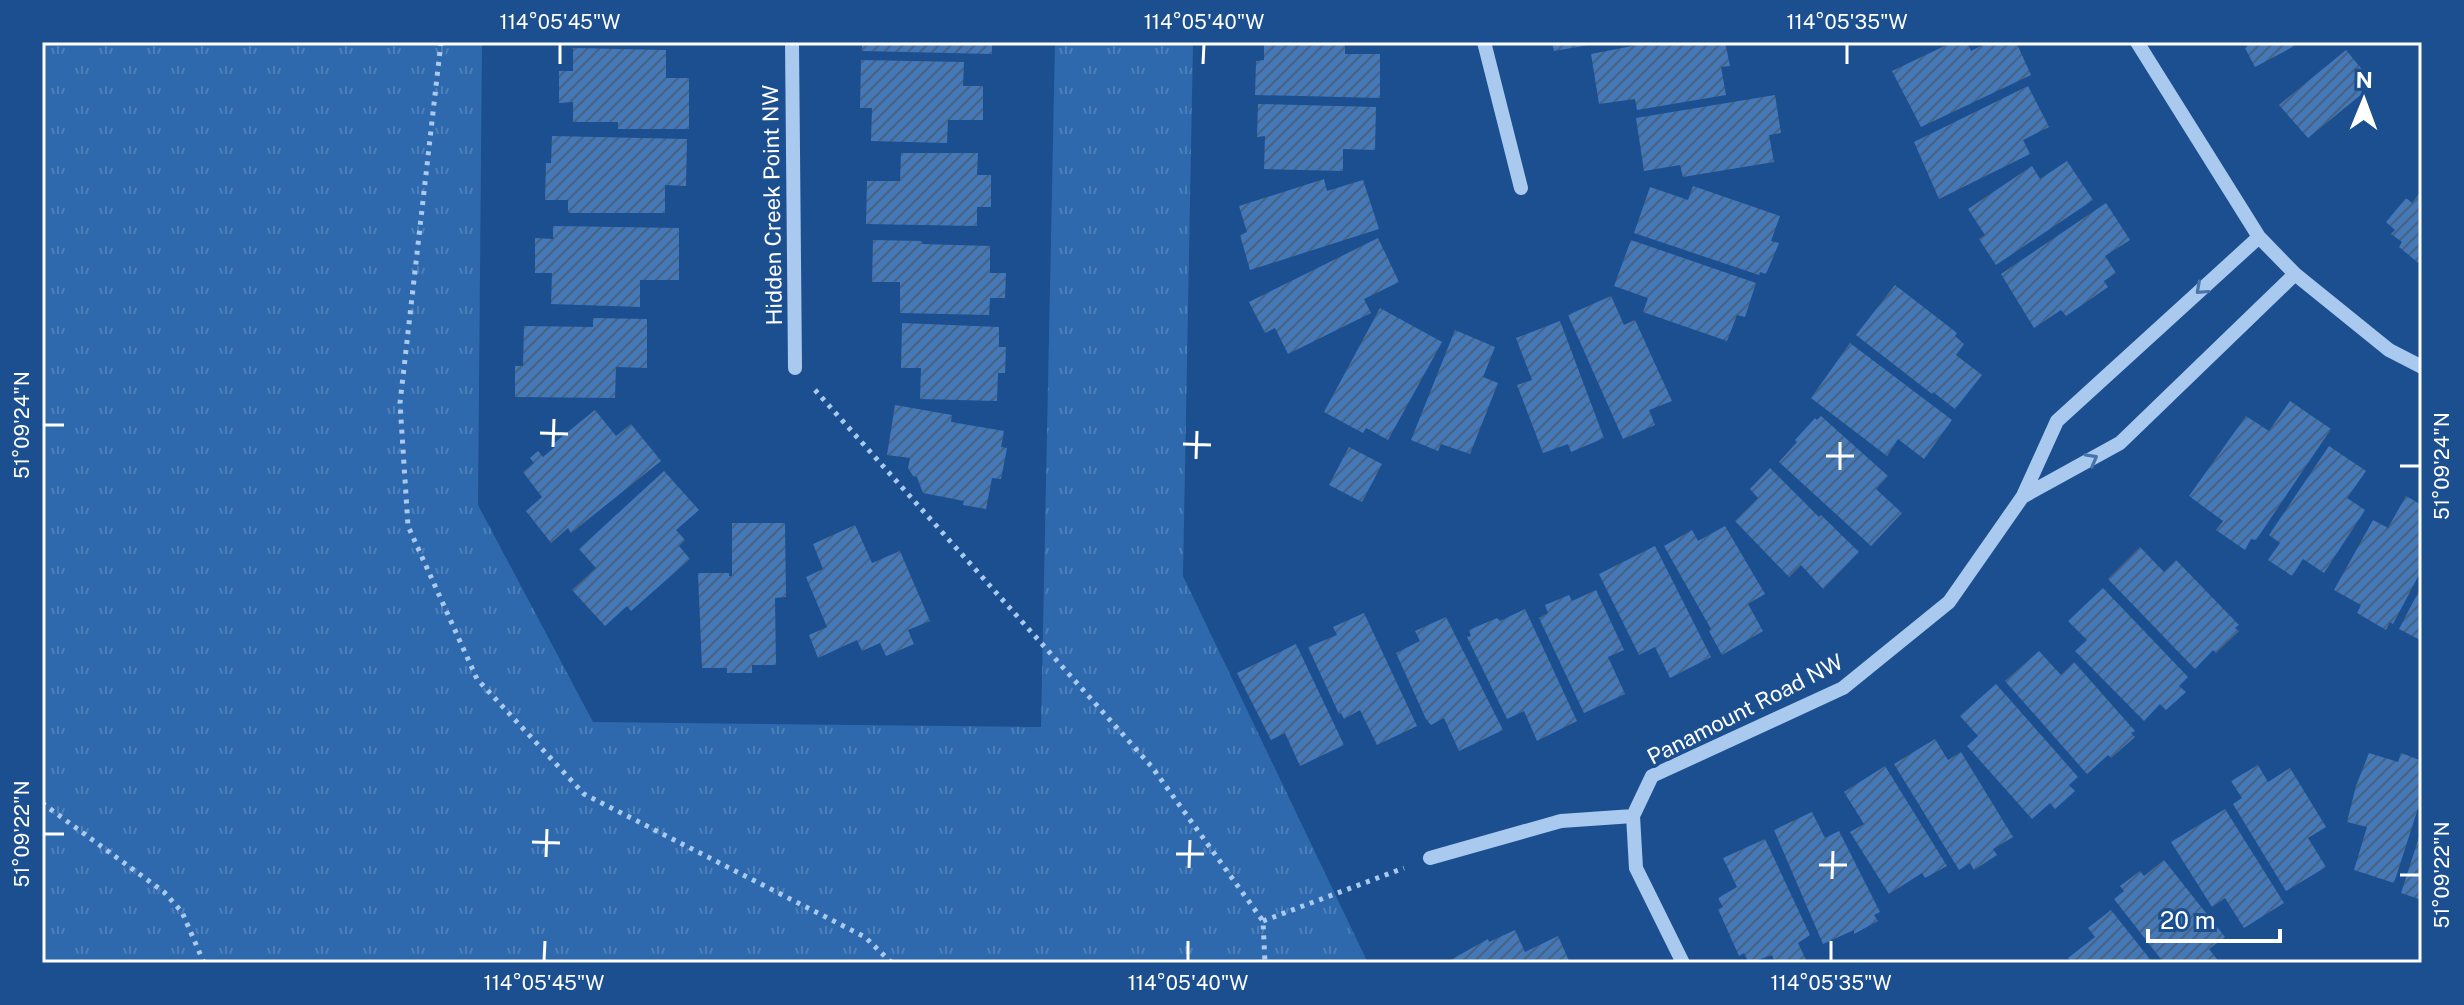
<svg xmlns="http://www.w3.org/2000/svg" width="2464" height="1005" font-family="'Public Sans',sans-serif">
<defs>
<pattern id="park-tufts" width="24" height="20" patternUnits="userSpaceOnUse" patternTransform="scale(2)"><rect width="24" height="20" fill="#2e69ad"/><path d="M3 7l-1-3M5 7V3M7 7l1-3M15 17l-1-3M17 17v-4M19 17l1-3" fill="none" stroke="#4d80b9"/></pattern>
<pattern id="building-hatch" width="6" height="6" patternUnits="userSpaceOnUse" patternTransform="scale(2)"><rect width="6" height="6" fill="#4478b7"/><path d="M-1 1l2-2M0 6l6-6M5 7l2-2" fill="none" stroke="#486282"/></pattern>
</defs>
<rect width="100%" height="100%" fill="#1b4f8f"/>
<path fill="url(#park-tufts)" d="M42,42H482L478,505L593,722L1041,727L1055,42H1193L1183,576L1368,963H42Z"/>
<path fill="url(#building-hatch)" d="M862,42H992V54L862,51Z
M1264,42H1345V54H1380V98L1255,95L1256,61L1264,60Z
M1552,42H1594V44L1554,51Z
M1653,42H1725L1730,66L1721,67L1726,95L1637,110L1635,99L1599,104L1591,54Z
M1953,42H1967L1971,51L1989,42H2016L2031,75L1921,127L1892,71Z
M2244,42H2302L2255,67L2245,48L2247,47Z
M573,48L666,50V78H689V129H618V122H573V102L559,103V71H573Z
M2346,50L2374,84L2308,138L2279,105Z
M861,60L964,62L963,86H983V120H948L947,143L871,141L872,108H860Z
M2028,86L2049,127L2023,140L2030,154L1939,199L1914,142Z
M1775,95L1781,133L1769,135L1774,162L1683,177L1680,165L1644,171L1636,118Z
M1258,104L1376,107L1375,150L1343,149V171L1264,169L1265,136L1257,137Z
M552,136L687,139L686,186L665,185V213H571L568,212V200H545L546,163H551Z
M901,153H978L977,175H991V207H977V226L866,224L867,181H900Z
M2067,161L2093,200L1996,265L1979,239L1985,235L1968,209L2032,166L2040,179Z
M1324,179L1327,191L1363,180L1379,229L1250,270L1240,235L1247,232L1239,206Z
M1693,186L1780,216L1771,241L1779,243L1766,274L1760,272L1759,275L1634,233L1650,187L1688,200Z
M2422,190V266L2399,247L2402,242L2391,234L2395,230L2386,222L2406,198L2412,203Z
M2106,203L2130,240L2105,256L2116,273L2104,281L2108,287L2066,316L2061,310L2034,328L2001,274Z
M553,226L679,228V280H640V307L551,304L552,273H535V238L553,239Z
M1378,238L1399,282L1364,299L1371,313L1288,354L1275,328L1265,333L1249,302Z
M873,240L922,241V244L990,246V273H1006L1005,298H990L989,315L900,313V282H872Z
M1631,240L1756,283L1745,317L1737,315L1727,341L1643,312L1648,298L1614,286Z
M1895,285L1957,333L1955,336L1964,344L1956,355L1982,375L1955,409L1933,392L1932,394L1856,335Z
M1611,296L1624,325L1635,320L1672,401L1649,410L1655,425L1623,439L1568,315Z
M1380,308L1442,342L1388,440L1366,428L1363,433L1324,412Z
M593,318L647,319V368L616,367L615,398L515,397V366H523L524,326L593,327Z
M1560,321L1604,438L1571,452L1568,444L1543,453L1517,385L1532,380L1516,338Z
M902,323L999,327V347H1006L1005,373H998L997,401L920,399L921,368H901Z
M1455,330L1495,347L1483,377L1498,383L1470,454L1441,444L1438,451L1411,440Z
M1850,343L1952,420L1924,459L1898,439L1887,456L1811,398Z
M2290,401L2331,429L2256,540L2251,539L2245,550L2216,530L2223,521L2189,496L2246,416L2269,431Z
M895,405L952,415L951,422L1004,431L1001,447L1007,448L1001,479L992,478L986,509L963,505L964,501L923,493L917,477L913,476L908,468L910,458L887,455Z
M595,410L616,436L631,424L661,461L571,533L568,528L551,543L526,511L542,497L523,472L534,463L530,458L538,451L543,457L555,447L553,444Z
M1821,416L1888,476L1876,489L1902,513L1871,546L1779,462L1797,442L1795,440L1815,418L1817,420Z
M2329,446L2366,471L2347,498L2365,510L2324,573L2303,559L2292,576L2268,560L2280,543L2269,535Z
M1349,447L1382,464L1362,502L1329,485Z
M1770,468L1819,517L1821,515L1859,552L1823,589L1801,565L1789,577L1735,521L1758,498L1750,489Z
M664,471L699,510L676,530L685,540L679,546L690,559L631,611L627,606L605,626L572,590L596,568L579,549Z
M2406,496L2422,505V569L2393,624L2390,622L2386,630L2357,613L2361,605L2334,590L2373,520L2388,528Z
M732,523H785L786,597L775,598L776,665H752V673H727V668H702L698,573H729V576H732Z
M855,525L872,563L900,551L930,621L908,630L914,644L886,656L880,643L862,651L857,640L818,658L809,635L827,627L806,577L823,569L813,544Z
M1725,526L1765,594L1748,604L1763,631L1722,655L1709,631L1711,629L1664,546L1692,530L1698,541Z
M1655,546L1711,657L1670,678L1655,647L1639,655L1599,574Z
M2140,547L2164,572L2176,560L2239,625L2235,628L2239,631L2216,653L2213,650L2195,669L2108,579Z
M2422,585V641L2399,629Z
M2103,588L2188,677L2179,686L2186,692L2166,710L2160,704L2144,721L2075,651L2087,640L2068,621Z
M1596,590L1624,650L1608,657L1625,694L1584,713L1539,618L1548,613L1545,605L1569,595L1572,601Z
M1525,609L1577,721L1537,741L1524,711L1507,719L1467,637L1471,636L1469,630L1497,618L1500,621Z
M1364,613L1417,726L1377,745L1360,710L1344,719L1341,713L1339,714L1308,647L1337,635L1333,627Z
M1446,617L1503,730L1459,751L1444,718L1431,725L1426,719L1396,653L1420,641L1415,631Z
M1296,644L1344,745L1300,766L1285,733L1271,740L1237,673Z
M2039,651L2061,675L2074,662L2135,731L2131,733L2135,737L2111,758L2108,755L2087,774L2005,681Z
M1996,684L2078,777L2069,785L2075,791L2055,809L2050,803L2032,819L1967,746L1978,736L1960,716Z
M1935,739L1948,760L1961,752L2013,837L1993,849L1997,855L1974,870L1970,863L1959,870L1894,764Z
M2369,753L2398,762L2401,753L2422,761V796L2394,883L2354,870L2367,827L2347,822L2356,786Z
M2258,765L2268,782L2290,768L2326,827L2308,838L2326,867L2286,891L2233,804L2242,798L2231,781Z
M1885,766L1947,866L1925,878L1922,873L1889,894L1850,832L1864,824L1844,792Z
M2225,809L2284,903L2244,928L2225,898L2212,907L2171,842Z
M1812,812L1825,838L1839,831L1880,912L1874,915L1878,921L1854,934V930L1823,944L1774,830Z
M2421,831H2422V900L2401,893Z
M1765,839L1810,935L1798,943L1806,960L1800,963H1775L1772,955L1749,963L1744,953L1739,956L1718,909L1723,907L1718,898L1737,887L1723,858Z
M2164,860L2225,937L2209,949L2220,963H2164L2114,899L2124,891L2120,886L2140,871L2144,876Z
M2111,910L2153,963H2072L2068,958L2095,937L2088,928Z
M1515,930L1525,952L1558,936L1570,963H1445L1488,939L1489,942Z"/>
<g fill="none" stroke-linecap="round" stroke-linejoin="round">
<path stroke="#a9c9ee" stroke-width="5" stroke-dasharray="4 6" stroke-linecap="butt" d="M441,42L400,403L408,526L477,679L584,794L865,937L892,963
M815,390L1152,767L1263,921L1265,963
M42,803L164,892L182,912L204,963
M1263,921L1404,868"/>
<path stroke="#a9c9ee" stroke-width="14" d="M792,42L795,368
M1484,42L1521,188
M2137,42L2259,237L2295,274L2389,350L2422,367
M2024,496L2120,443L2295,274
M1430,858L1561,821L1633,816
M1683,963L1636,868L1633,816L1652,776L1843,688L1949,602L2023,496L2057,421L2259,237"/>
</g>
<defs><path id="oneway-chevron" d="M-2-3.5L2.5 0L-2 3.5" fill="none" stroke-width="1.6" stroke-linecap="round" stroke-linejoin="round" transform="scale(2)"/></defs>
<g stroke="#4674ac">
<use href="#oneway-chevron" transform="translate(2201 289) rotate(138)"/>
<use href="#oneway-chevron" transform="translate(2092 459) rotate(-29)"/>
</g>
<path fill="none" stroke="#fff" stroke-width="3" d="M560,64V44M1203,64L1204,44M1847,64V44M44,425H64M540,433L568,434M1183,444L1211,445M553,447L554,419M1826,456H1854M1196,459L1197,431M2400,466H2420M1840,470V442M44,834H64M532,842L560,843M1176,854H1204M546,857L547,829M1819,865H1847M1189,868L1190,840M2400,875H2420M1832,879L1833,851M544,961L545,941M1188,961V941M1831,961V941"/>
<g text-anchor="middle" stroke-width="7" stroke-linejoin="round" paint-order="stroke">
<g font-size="22" fill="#fff" stroke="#1b4f8f">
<text transform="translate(772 205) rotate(-91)" y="8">Hidden Creek Point NW</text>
<text transform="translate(1745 709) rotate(-27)" y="8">Panamount Road NW</text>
</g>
</g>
<rect width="2464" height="1005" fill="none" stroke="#1b4f8f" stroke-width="88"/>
<g transform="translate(2364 100) rotate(1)" stroke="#1b4f8f" stroke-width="6" paint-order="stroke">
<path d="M0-6L14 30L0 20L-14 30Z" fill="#ffffff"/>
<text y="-12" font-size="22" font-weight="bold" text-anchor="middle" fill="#ffffff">N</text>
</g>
<path d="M2148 929v12h132v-12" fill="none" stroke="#ffffff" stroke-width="4"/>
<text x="2160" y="929" font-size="24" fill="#ffffff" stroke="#1b4f8f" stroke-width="6" paint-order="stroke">20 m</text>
<rect x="44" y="44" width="2376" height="917" fill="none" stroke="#fff" stroke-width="3"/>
<g font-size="20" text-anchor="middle" fill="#fff">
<text x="560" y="29">114°05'45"W</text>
<text x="1204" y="29">114°05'40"W</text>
<text x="1847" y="29">114°05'35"W</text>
<text transform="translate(22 425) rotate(-90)" y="7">51°09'24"N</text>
<text transform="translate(2442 466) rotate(-90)" y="7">51°09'24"N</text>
<text transform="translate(22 834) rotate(-90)" y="7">51°09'22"N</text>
<text transform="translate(2442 875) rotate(-90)" y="7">51°09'22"N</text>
<text x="544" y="990">114°05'45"W</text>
<text x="1188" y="990">114°05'40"W</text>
<text x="1831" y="990">114°05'35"W</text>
</g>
</svg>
